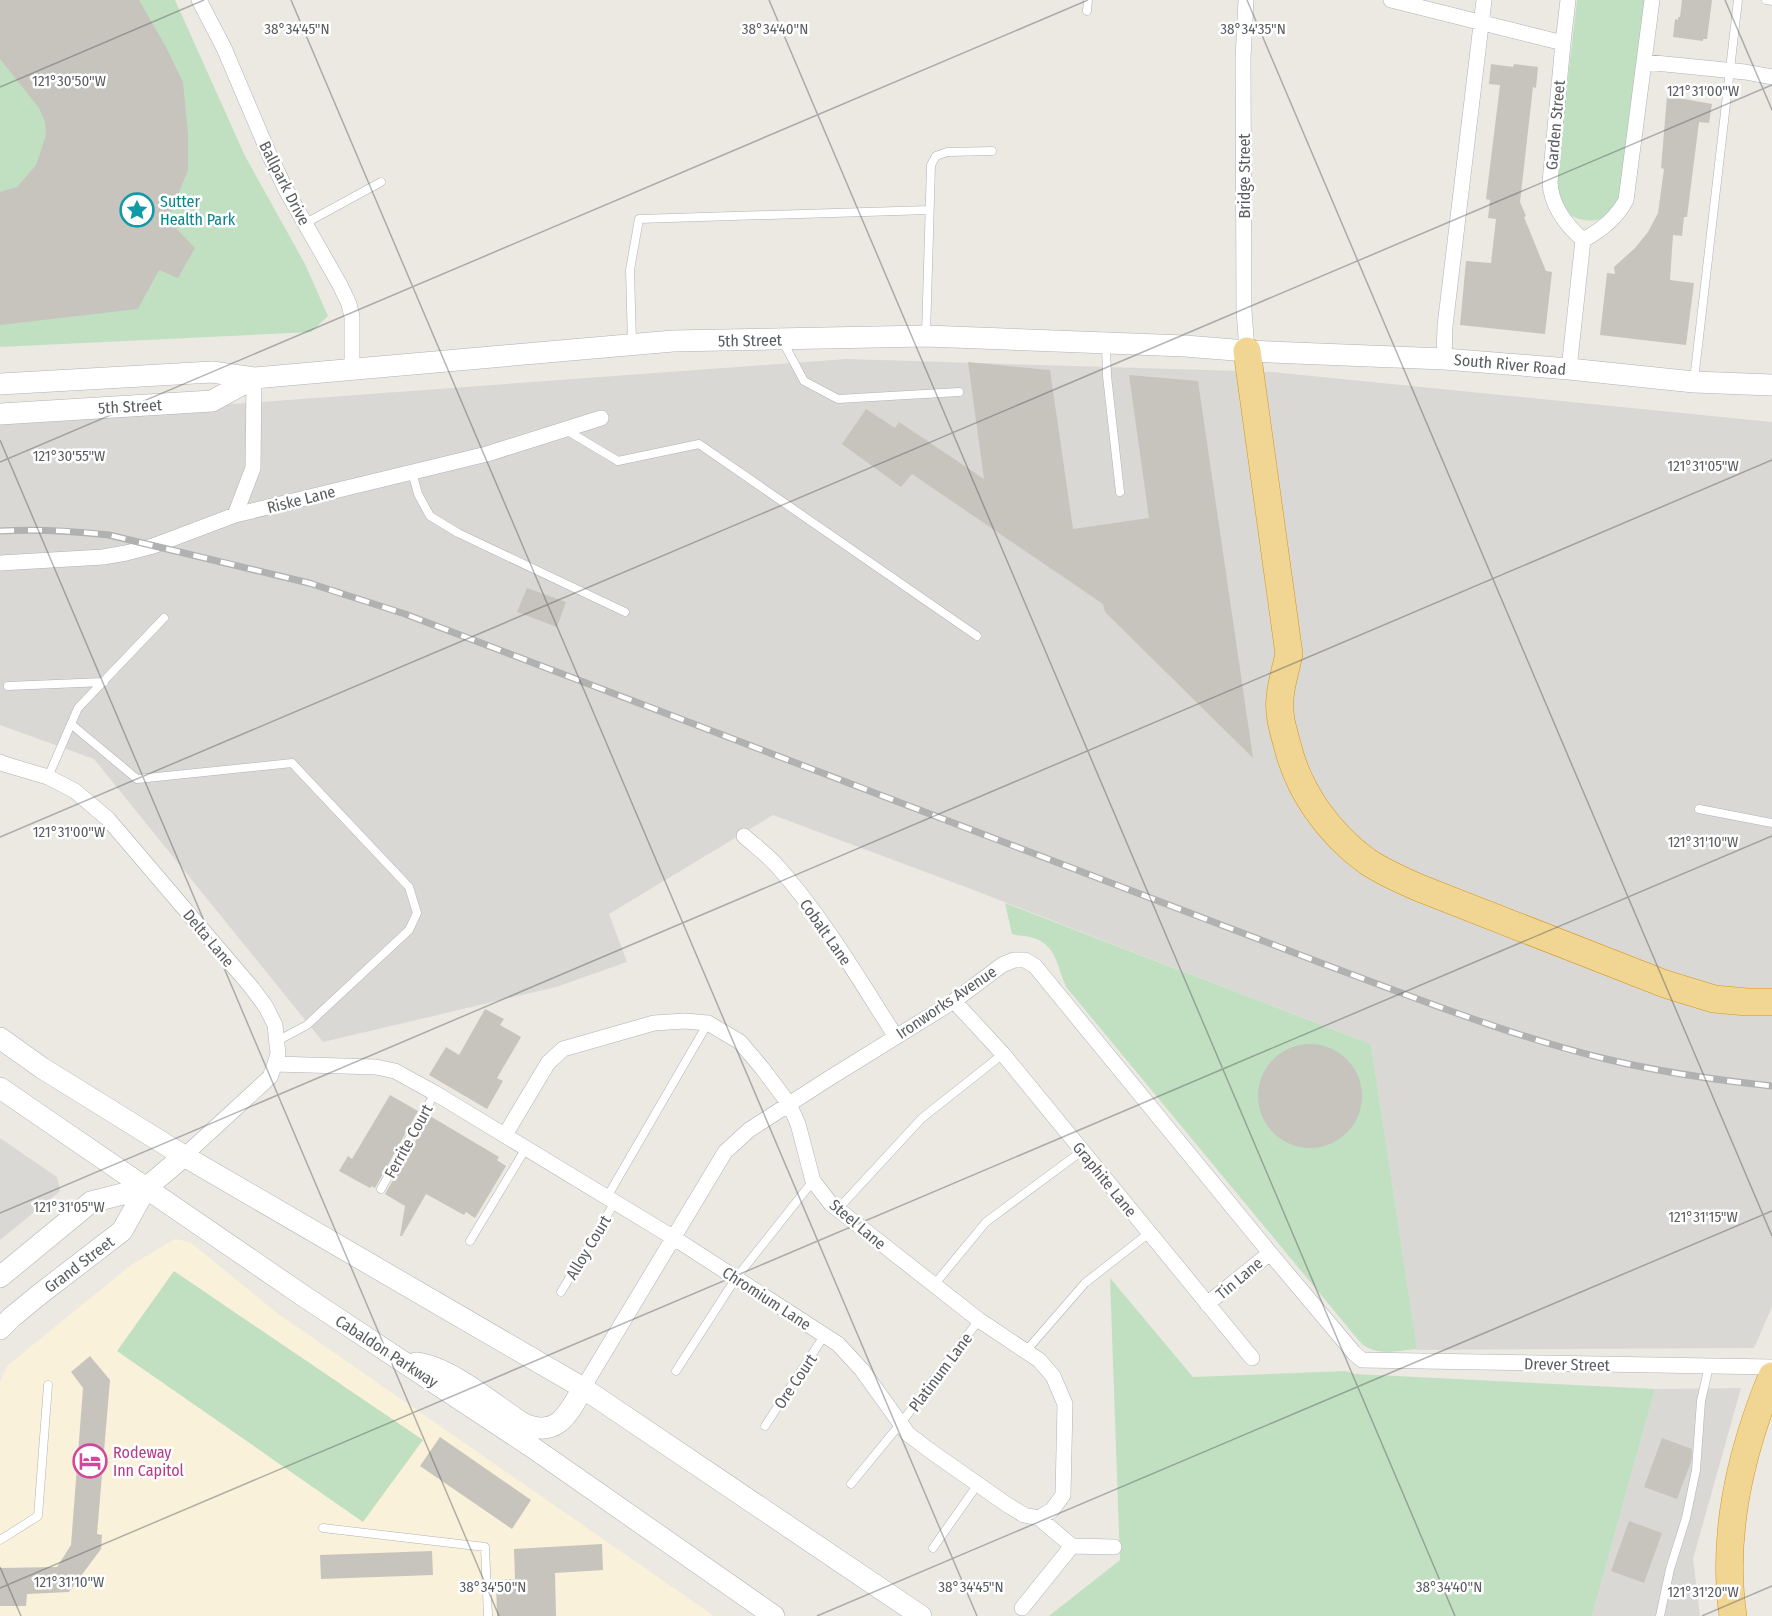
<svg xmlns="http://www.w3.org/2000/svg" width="1772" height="1616" font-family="'Fira Sans Condensed',sans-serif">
<rect width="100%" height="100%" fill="#ebe9e2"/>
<path fill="#f9f1d9" d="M175,1239L190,1242L277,1313L714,1616H0V1382L7,1366L131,1265Z"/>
<path fill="#dad8d4" d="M847,359L1272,372L1772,422V1307L1754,1348L1417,1350L1371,1044L971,889L773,815L609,914L627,962L556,987L323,1042L94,759L0,725V421Z
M0,1138L57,1177L60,1191L0,1240Z
M1741,1388L1693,1559L1700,1616H1592L1655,1389Z"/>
<path fill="#c1e0c1" d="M0,0H175L245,156L305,264L328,316L311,332L0,347Z
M1577,0H1646L1622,197C1618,202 1613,210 1607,215C1596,225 1573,221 1564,209C1559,203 1558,190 1556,182Z
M1005,903L1371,1044L1417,1349C1397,1351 1375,1357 1360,1342L1067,988C1056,967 1058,944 1030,937C1024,935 1018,936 1012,934Z
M174,1271L423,1440L363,1522L117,1351Z
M1110,1278L1193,1377L1345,1371L1355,1374L1655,1389L1592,1616H1049L1120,1560Z"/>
<path fill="#c7c4be" d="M0,0H139L166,47L183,82L188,133V170L168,220L195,248L178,278L159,270L138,309L0,325V192L17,187L36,165L46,135L45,122L39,108L0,59Z
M1682,0H1712L1707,39H1703V41L1673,37L1675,19L1678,20V17H1680Z
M1491,64L1513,67L1514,64L1538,67L1536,88L1533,87L1520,202L1526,216L1524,217L1546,271L1552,272L1545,334L1460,325L1466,261L1491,263L1496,219L1488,218L1490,200L1486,199L1500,85L1489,84Z
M1667,96L1712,104L1709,123L1699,122L1687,217H1684L1682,236L1673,235L1670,280L1694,283L1686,345L1600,335L1607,273L1615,274L1614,267L1635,248L1648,232L1658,213L1664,169L1661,168Z
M968,362L1050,370L1073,529L1149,518L1129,375L1198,381L1253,758L1105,612L1103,604L912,474L901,487L842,444L866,409L895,428L899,422L984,479Z
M527,588L566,602L557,627L517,612Z
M485,1009L504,1019L500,1025L521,1037L497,1078L503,1081L487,1109L429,1075L446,1047L459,1055Z
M1258 1096a52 52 0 1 1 104 0a52 52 0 1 1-104 0Z
M390,1095L418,1111L375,1188L372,1186L370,1188L339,1171L348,1156L352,1159Z
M430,1116L499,1157L497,1160L506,1166L475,1218L466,1212L464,1215L426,1194L402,1236H400L405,1206L385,1194Z
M90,1356L110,1380L97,1534L102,1535L101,1549L69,1592L27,1594L26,1606H0V1568L57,1567L71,1545L83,1388L71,1372Z
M440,1437L531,1500L512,1529L420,1466Z
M1662,1438L1692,1449L1691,1462L1677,1499L1644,1487Z
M1629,1521L1662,1533L1644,1583L1611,1571Z
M602,1544L603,1570L555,1573L556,1616H497L496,1580L515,1579L514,1549Z
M432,1551L433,1575L321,1579L320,1555Z"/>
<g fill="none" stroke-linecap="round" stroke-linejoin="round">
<defs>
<path id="lane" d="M1766,0L1772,1
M1087,11L1088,0
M304,224L381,182
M926,335L931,165L936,156L947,152L992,151
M782,340L804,381L838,399L959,392
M632,344L630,270L639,219L929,210
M1106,346L1107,376L1120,492
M1694,380L1738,0
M566,430L618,461L699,444L977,636
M412,472L418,494L430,516L458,533L625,612
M8,686L104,682
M71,724L137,779L292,763L409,887L417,913L409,930L307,1025L277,1041
M48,777L78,708L164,618
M1699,809L1772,823
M381,1189L435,1093
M607,1197L708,1023
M838,1209L922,1118L1003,1054
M470,1241L526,1148
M934,1285L986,1222L1082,1151
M561,1292L615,1202
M1026,1351L1085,1283L1149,1233
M676,1371L736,1278L813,1181
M765,1426L824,1336
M851,1484L901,1423L979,1320
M323,1528L485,1547L488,1616
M0,1540L38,1516L48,1385
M933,1548L978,1484
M1660,1616L1670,1569L1686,1518L1696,1470L1701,1401L1709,1366"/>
<path id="street" d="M199,0L224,48L269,154L286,190L340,285L349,304L352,317V369
M1246,0L1243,59L1244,310L1247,351
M1391,0L1563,43
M1568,0L1563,43L1550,182C1551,205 1566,225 1583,240
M1645,62L1745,72L1772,77
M1583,240C1600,231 1617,217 1626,200L1652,0
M1444,359L1445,326L1484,0
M1569,369L1583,240
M235,515L253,468L254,378
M0,563L103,557L126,553L153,546L235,515L487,454L601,418
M0,762L4,764L48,777L75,791L108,819L252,988L266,1007L275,1025L278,1054L275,1064L270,1077L184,1156
M744,836C755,846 768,855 778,867C822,916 860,981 896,1037
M954,1001L1003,1054L1252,1358
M275,1064L376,1067L395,1071L435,1093L674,1238L838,1344L862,1370L908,1434L929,1450L1006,1504L1024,1515L1039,1518L1052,1510L1063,1495L1065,1404L1053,1376L1039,1360L979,1320L831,1204L813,1181L798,1124L789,1104L762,1068L740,1042L708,1023L685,1021L654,1023L563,1049L548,1063L505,1135
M1207,1304L1270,1253
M583,1388L725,1152L749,1130L828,1079L954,1001L1002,965L1014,960H1025L1035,966L1270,1253L1354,1353L1362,1360L1772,1367
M1039,1518L1072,1546L1114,1547
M1022,1608L1072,1546"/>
<path id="secondary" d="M0,384L212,372L254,378L673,341L926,336L1185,346L1247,351L1444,359L1569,369L1694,382L1772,385
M0,414L212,401L254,378
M0,1038L42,1068L184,1156L583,1388L921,1616
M0,1088L305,1297L532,1447L774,1616
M0,1277L91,1202L146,1188
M0,1329L12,1317L40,1294L122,1231L146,1188L184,1156
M416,1363C450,1367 492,1403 522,1423C556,1439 568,1415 583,1388"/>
<path id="highway" d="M1247,351L1289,654C1286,668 1281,684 1280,698C1278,713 1283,730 1287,744C1298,791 1329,834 1368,862C1385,873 1403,881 1422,889L1665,984L1714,999L1747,1002H1772
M1733,1616C1721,1534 1741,1451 1772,1376"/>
</defs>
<use href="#lane" stroke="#afb2b6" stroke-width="9"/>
<use href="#street" stroke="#afb2b6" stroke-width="16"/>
<use href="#secondary" stroke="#aeb1b6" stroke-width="22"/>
<use href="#highway" stroke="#d49518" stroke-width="28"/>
<use href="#lane" stroke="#fff" stroke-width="8"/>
<use href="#street" stroke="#fff" stroke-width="15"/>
<use href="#secondary" stroke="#fff" stroke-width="21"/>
<use href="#highway" stroke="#f1d693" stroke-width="27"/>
<defs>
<path id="rail" d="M0,531C37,529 73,531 109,535L309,583L405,614L1329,966C1421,1000 1511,1036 1606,1059C1660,1072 1716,1080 1772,1086"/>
</defs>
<use href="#rail" stroke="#b0b1b1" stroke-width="7"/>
<use href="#rail" stroke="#fff" stroke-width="4.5" stroke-dasharray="14" stroke-linecap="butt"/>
</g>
<path fill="none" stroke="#5a5d61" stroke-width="1.5" stroke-opacity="0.45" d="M291,0L977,1616M769,0L1455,1616M1247,0L1772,1236M1725,0L1772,110M0,87L204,0M0,440L499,1616M0,462L1088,0M0,837L1772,85M0,1213L1772,460M0,1567L21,1616M0,1588L1772,836M817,1616L1772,1211M1702,1616L1772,1586"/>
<defs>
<symbol id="sight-ring" viewBox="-11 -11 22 22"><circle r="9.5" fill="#fff" stroke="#0f9aa8" stroke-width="1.5"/><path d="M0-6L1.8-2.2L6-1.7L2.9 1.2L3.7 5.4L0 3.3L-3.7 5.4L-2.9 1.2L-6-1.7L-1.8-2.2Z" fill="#0f9aa8"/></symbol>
<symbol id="hotel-ring" viewBox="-11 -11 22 22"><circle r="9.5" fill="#fff" stroke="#d1479c" stroke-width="1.5"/><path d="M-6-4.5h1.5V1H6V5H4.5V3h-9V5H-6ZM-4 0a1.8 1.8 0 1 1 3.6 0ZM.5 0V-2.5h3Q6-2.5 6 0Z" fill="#d1479c"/></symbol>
</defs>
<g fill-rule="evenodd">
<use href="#sight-ring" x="118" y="191" width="38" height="38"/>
<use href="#hotel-ring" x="71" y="1442" width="38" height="38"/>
</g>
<g text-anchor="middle" stroke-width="5" stroke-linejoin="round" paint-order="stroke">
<g font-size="16" fill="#5a5d61" stroke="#fff">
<text transform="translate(1555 125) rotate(-85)" y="6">Garden Street</text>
<text transform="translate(1244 176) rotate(-90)" y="6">Bridge Street</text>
<text transform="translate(285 183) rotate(63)" y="6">Ballpark Drive</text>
<text transform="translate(750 340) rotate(-1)" y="6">5th Street</text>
<text transform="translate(1510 364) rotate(5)" y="6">South River Road</text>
<text transform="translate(130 406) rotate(-3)" y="6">5th Street</text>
<text transform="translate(301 499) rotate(-14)" y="6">Riske Lane</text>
<text transform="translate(826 932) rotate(55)" y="6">Cobalt Lane</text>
<text transform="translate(209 938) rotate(50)" y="6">Delta Lane</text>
<text transform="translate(946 1002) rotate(-34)" y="6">Ironworks Avenue</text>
<text transform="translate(408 1141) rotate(-61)" y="6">Ferrite Court</text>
<text transform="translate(1105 1179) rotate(51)" y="6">Graphite Lane</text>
<text transform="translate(858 1224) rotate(40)" y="6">Steel Lane</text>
<text transform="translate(588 1247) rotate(-59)" y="6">Alloy Court</text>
<text transform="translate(79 1264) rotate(-37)" y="6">Grand Street</text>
<text transform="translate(1239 1278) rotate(-40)" y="6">Tin Lane</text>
<text transform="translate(767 1298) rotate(33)" y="6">Chromium Lane</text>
<text transform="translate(387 1351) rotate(33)" y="6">Cabaldon Parkway</text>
<text transform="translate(1567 1364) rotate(1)" y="6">Drever Street</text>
<text transform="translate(940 1372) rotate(-53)" y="6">Platinum Lane</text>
<text transform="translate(795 1381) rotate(-56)" y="6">Ore Court</text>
</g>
<g font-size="16" fill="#0d838f" stroke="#fff" text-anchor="start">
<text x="160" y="207">Sutter<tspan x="160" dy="18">Health Park</tspan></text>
</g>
<g font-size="16" fill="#b23c85" stroke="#fff" text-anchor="start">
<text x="113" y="1458">Rodeway<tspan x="113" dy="18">Inn Capitol</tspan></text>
</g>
</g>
<g font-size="15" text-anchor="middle" fill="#5a5d61" stroke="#fff" stroke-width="5" stroke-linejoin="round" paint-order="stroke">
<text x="297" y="34">38°34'45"N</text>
<text x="775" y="34">38°34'40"N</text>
<text x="1253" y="34">38°34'35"N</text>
<text x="69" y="86">121°30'50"W</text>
<text x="1703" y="96">121°31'00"W</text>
<text x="69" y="461">121°30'55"W</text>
<text x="1703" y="471">121°31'05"W</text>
<text x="69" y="837">121°31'00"W</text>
<text x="1703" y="847">121°31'10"W</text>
<text x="69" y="1212">121°31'05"W</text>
<text x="1703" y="1222">121°31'15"W</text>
<text x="69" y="1587">121°31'10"W</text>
<text x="493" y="1592">38°34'50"N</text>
<text x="971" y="1592">38°34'45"N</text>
<text x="1449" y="1592">38°34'40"N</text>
<text x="1703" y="1597">121°31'20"W</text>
</g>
</svg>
